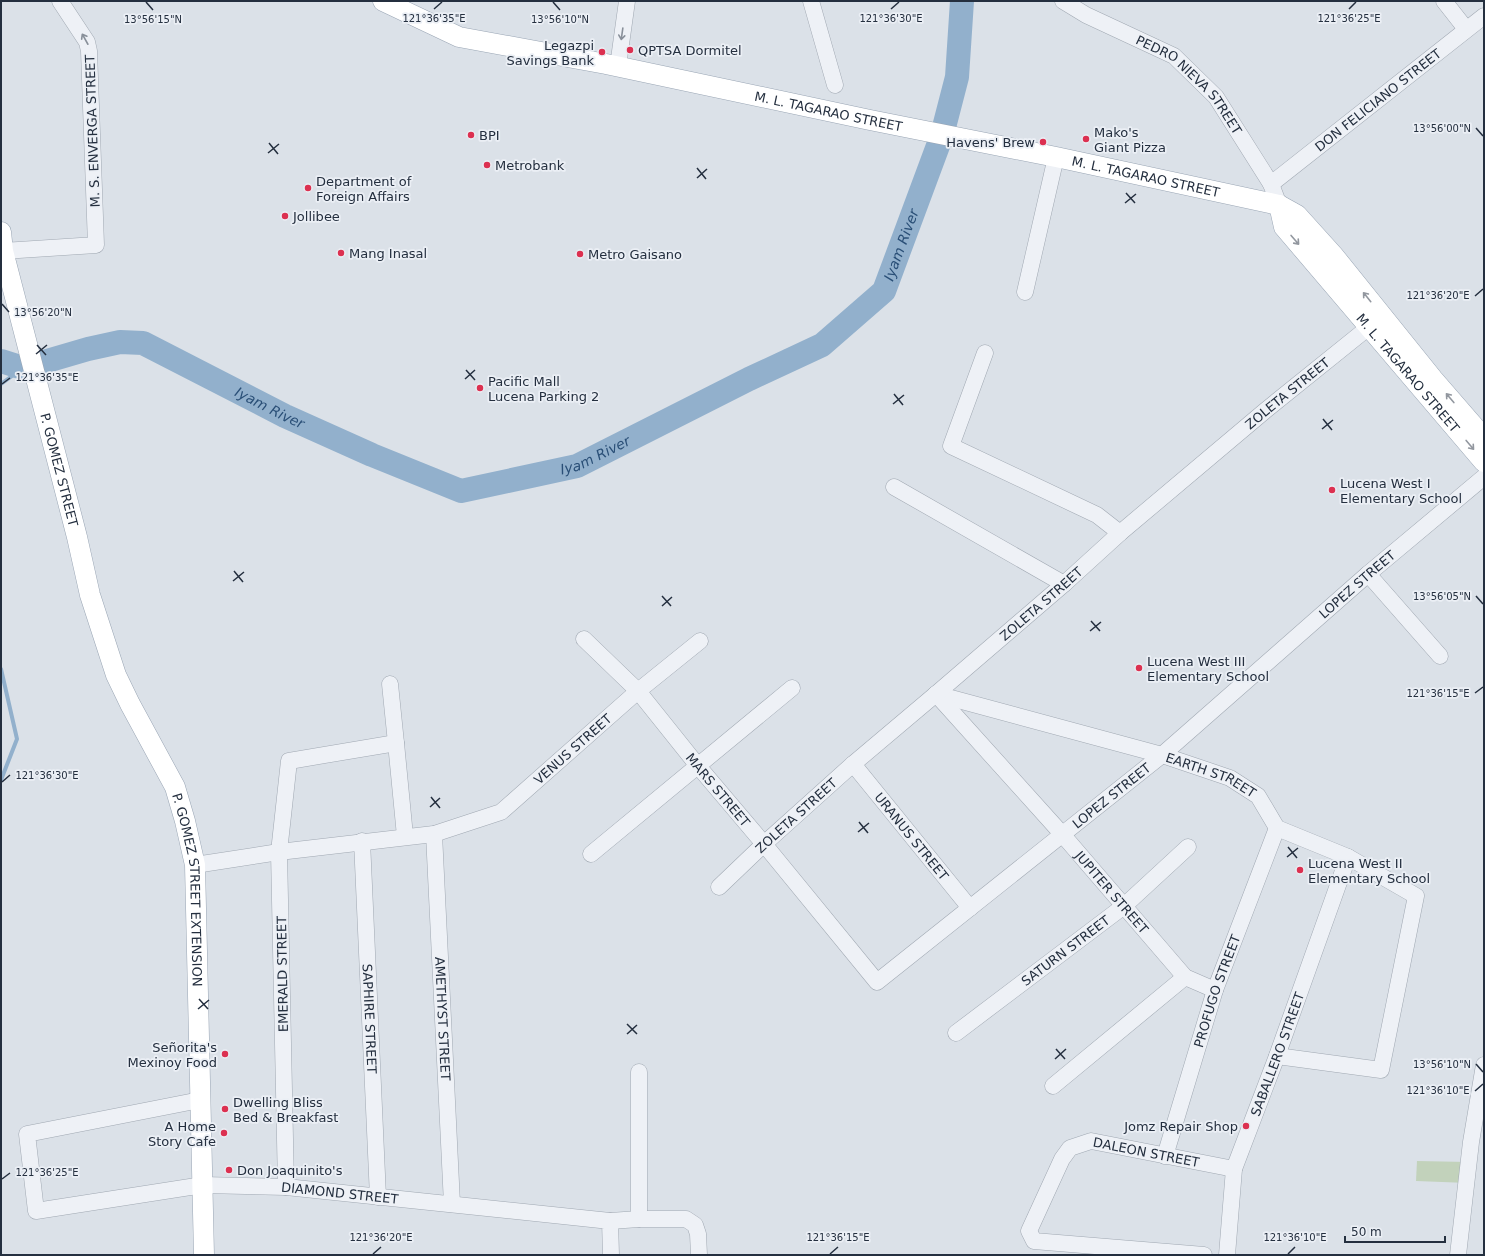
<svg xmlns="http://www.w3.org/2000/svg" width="1485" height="1256" font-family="'DejaVu Sans',sans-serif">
<rect width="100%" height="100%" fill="#dbe1e8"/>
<path fill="#c2d2bb" d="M1417,1161L1468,1162V1183L1416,1181Z"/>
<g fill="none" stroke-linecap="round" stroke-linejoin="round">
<path stroke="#92b0cc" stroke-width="4" d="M1,384L23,368
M1,669L17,739L1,780"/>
<path stroke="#92b0cc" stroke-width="24" id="s1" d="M1,361L23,368L88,349L120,342L143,343L285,416L372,455L461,491L577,466L749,379L822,345L884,291L942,135L957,77L962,1"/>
<defs>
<g id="minor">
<path d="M811,1L835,85"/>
<path id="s2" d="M1063,1L1086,15L1174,56L1216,97L1271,184L1279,205"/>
<path d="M1444,1L1466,29"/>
<path d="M618,66L627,1"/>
<path id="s3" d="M1271,184L1484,16"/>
<path d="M3,251L96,245L89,51L87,42L60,1"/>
<path d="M1025,292L1056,157"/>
<path d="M985,353L951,446L1097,515L1120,533"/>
<path d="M894,487L1064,584"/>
<path d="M1368,574L1440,656"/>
<path id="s4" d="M584,639L638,691L698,766L764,844L877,982L1162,755L1368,574L1484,477"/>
<path d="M390,684L396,743"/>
<path id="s5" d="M936,694L1162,755L1230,778L1258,796L1277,828L1348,857L1416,896L1381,1070L1277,1056"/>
<path id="s6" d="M936,694L1062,834L1185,977L1215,990"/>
<path id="s7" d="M853,764L970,908"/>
<path id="s8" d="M434,834L452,1204"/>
<path id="s9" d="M362,841L378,1197"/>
<path d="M591,854L792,688"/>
<path id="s10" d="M195,865L279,852L434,834L501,812L638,691L700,641"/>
<path id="s11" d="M719,887L764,844L853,764L936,694L1064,584L1120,533L1266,410L1369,327"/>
<path id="s12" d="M956,1033L1124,906L1188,847"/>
<path d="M639,1072V1219"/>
<path d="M1053,1086L1185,977"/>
<path id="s13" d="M200,1100L27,1134L36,1211L203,1185L286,1187L610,1221L611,1255"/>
<path id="s14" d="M1165,1156L1215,990L1277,828"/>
<path d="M286,1187L279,852L289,761L396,743L405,836"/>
<path d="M610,1221L639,1219H686L695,1225L698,1234L699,1255"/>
<path id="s15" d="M1204,1255L1034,1241L1029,1231L1062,1159L1070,1148L1091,1141L1234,1169"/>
<path id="s16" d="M1227,1255L1234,1169L1277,1056L1348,857"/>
<path d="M1458,1255L1471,1142L1484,1065"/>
</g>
<g id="major">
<path id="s17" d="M383,1L459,37L606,64L870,120L1056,157L1279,205L1297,215L1334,256L1433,379L1484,438"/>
<path id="s18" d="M1279,205L1284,227L1484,462"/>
<path id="s19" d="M1,232L3,251L77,537L90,595L116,675L130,704L175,787L185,821L195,865L204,1255"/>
</g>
</defs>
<use href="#minor" stroke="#a0a8b2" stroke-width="17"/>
<use href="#major" stroke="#99a5b4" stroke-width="21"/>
<use href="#minor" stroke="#eef1f6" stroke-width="16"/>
<use href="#major" stroke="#fff" stroke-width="20"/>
</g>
<defs><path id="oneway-shaft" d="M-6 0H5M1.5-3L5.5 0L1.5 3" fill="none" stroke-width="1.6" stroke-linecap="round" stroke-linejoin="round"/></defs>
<g stroke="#89909a">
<use href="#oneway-shaft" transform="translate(622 34) rotate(98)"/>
<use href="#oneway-shaft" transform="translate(85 39) rotate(-119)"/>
</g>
<g stroke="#92979f">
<use href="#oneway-shaft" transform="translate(1295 240) rotate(49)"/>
<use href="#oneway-shaft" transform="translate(1367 297) rotate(-129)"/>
<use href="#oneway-shaft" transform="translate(1450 398) rotate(-130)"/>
<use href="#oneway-shaft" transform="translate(1470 445) rotate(50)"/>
</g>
<path fill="none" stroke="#242f3f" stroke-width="1.5" d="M146,2L153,10M553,2L560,10M434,9L442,2M891,9L899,2M1349,9L1356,2M1476,128L1483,136M269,143L278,154M268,153L279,144M697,168L706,179M697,178L707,169M1126,193L1135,203M1125,203L1136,194M1475,296L1483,289M2,304L9,312M37,345L46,355M36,354L47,345M466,370L475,380M465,379L475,370M2,384L10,378M894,394L903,405M893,404L904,395M1323,419L1332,430M1322,429L1333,420M234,571L243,582M233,581L244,572M662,596L671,606M1476,596L1483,604M662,606L672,597M1091,621L1100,631M1090,631L1101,622M1475,693L1483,687M2,782L10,775M431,797L440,808M430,807L440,798M859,822L868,833M858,832L869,823M1288,847L1297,858M1287,857L1298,848M199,999L208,1009M198,1009L209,1000M627,1024L637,1034M627,1034L637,1025M1056,1049L1065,1059M1055,1059L1066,1049M1476,1064L1483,1072M1475,1091L1483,1084M2,1179L10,1173M373,1254L381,1247M830,1254L838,1247M1288,1254L1295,1247"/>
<g fill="#dc3050" stroke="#ebeff5" stroke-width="1.5">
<circle cx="630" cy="50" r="4"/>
<circle cx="602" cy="52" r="4"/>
<circle cx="471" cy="135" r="4"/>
<circle cx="1086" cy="139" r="4"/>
<circle cx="1043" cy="142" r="4"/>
<circle cx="487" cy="165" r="4"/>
<circle cx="308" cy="188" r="4"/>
<circle cx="285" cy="216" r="4"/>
<circle cx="341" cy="253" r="4"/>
<circle cx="580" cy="254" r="4"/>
<circle cx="480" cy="388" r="4"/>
<circle cx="1332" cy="490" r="4"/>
<circle cx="1139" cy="668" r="4"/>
<circle cx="1300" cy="870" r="4"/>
<circle cx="225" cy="1054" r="4"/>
<circle cx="225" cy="1109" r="4"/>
<circle cx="1246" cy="1126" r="4"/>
<circle cx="224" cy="1133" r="4"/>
<circle cx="229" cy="1170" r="4"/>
</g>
<g text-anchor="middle" stroke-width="3.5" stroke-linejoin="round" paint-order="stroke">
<g font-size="13" fill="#242f3f" stroke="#ebeff5" text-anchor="start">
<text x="594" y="50" text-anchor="end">Legazpi<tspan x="594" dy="15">Savings Bank</tspan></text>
<text x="638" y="55">QPTSA Dormitel</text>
<text x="1094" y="137">Mako's<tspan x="1094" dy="15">Giant Pizza</tspan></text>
<text x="479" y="140">BPI</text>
<text x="1035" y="147" text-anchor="end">Havens' Brew</text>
<text x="495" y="170">Metrobank</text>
<text x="316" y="186">Department of<tspan x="316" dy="15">Foreign Affairs</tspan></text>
<text x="293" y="221">Jollibee</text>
<text x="349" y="258">Mang Inasal</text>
<text x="588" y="259">Metro Gaisano</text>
<text x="488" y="386">Pacific Mall<tspan x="488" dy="15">Lucena Parking 2</tspan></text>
<text x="1340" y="488">Lucena West I<tspan x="1340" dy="15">Elementary School</tspan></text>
<text x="1147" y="666">Lucena West III<tspan x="1147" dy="15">Elementary School</tspan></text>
<text x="1308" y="868">Lucena West II<tspan x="1308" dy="15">Elementary School</tspan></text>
<text x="217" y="1052" text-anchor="end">Señorita's<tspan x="217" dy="15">Mexinoy Food</tspan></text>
<text x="233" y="1107">Dwelling Bliss<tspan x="233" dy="15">Bed &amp; Breakfast</tspan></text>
<text x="216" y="1131" text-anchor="end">A Home<tspan x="216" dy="15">Story Cafe</tspan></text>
<text x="1238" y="1131" text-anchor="end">Jomz Repair Shop</text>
<text x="237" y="1175">Don Joaquinito's</text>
</g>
<g font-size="13" fill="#242f3f" stroke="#ebeff5">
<text dy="5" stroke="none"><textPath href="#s2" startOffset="154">PEDRO NIEVA STREET</textPath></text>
<text dy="5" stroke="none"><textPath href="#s3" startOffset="136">DON FELICIANO STREET</textPath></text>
<text dy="5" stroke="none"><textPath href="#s17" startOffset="461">M. L. TAGARAO STREET</textPath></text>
<text transform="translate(92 131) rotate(-92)" y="5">M. S. ENVERGA STREET</text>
<text dy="5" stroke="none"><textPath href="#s17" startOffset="785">M. L. TAGARAO STREET</textPath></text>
<text dy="5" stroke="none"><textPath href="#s18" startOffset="214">M. L. TAGARAO STREET</textPath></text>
<text dy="5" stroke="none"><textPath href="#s11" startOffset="753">ZOLETA STREET</textPath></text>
<text dy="5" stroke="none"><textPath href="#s19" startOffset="245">P. GOMEZ STREET</textPath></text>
<text dy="5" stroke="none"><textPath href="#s4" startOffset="1075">LOPEZ STREET</textPath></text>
<text dy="5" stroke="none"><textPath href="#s11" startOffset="429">ZOLETA STREET</textPath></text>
<text dy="5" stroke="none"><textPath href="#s10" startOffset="407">VENUS STREET</textPath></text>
<text dy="5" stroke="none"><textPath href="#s5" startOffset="287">EARTH STREET</textPath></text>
<text dy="5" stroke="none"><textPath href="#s4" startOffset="202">MARS STREET</textPath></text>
<text dy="5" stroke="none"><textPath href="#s4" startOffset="751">LOPEZ STREET</textPath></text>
<text dy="5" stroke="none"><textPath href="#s11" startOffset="105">ZOLETA STREET</textPath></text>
<text dy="5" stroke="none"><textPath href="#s7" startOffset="93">URANUS STREET</textPath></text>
<text dy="5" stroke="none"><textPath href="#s19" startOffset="689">P. GOMEZ STREET EXTENSION</textPath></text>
<text dy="5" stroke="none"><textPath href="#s6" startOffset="265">JUPITER STREET</textPath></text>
<text dy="5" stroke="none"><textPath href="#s12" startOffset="137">SATURN STREET</textPath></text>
<text transform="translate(282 974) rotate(-91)" y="5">EMERALD STREET</text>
<text dy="5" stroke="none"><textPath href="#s14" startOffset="173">PROFUGO STREET</textPath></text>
<text dy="5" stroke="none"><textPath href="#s9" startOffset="178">SAPHIRE STREET</textPath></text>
<text dy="5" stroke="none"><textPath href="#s8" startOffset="185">AMETHYST STREET</textPath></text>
<text dy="5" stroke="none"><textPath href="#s16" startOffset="209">SABALLERO STREET</textPath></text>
<text dy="5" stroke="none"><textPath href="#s15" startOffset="353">DALEON STREET</textPath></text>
<text dy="5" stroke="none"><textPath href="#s13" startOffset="560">DIAMOND STREET</textPath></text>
</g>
<g font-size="14" font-style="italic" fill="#2a4f77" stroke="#ebeff5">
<text dy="5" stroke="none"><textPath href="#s1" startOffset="1021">Iyam River</textPath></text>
<text dy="5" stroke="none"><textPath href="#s1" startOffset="289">Iyam River</textPath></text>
<text dy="5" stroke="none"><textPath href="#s1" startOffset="637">Iyam River</textPath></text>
</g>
</g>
<g font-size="10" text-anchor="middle" fill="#242f3f" stroke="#ebeff5" stroke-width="3.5" stroke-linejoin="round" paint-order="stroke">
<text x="434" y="22">121°36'35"E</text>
<text x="891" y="22">121°36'30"E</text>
<text x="1349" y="22">121°36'25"E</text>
<text x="153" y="23">13°56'15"N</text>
<text x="560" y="23">13°56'10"N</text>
<text x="1442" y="132">13°56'00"N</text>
<text x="1438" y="299">121°36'20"E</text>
<text x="43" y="316">13°56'20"N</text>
<text x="47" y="381">121°36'35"E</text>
<text x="1442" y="600">13°56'05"N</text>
<text x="1438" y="697">121°36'15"E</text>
<text x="47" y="779">121°36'30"E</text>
<text x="1442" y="1068">13°56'10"N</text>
<text x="1438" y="1094">121°36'10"E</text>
<text x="47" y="1176">121°36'25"E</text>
<text x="381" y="1241">121°36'20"E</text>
<text x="838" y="1241">121°36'15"E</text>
<text x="1295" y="1241">121°36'10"E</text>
</g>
<rect width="1485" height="1256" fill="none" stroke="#242f3f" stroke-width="4"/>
<path d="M1345 1236v6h100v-6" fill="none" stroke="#242f3f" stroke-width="2"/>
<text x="1351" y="1236" font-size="12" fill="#242f3f" stroke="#ebeff5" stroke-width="3" paint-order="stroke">50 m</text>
</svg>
